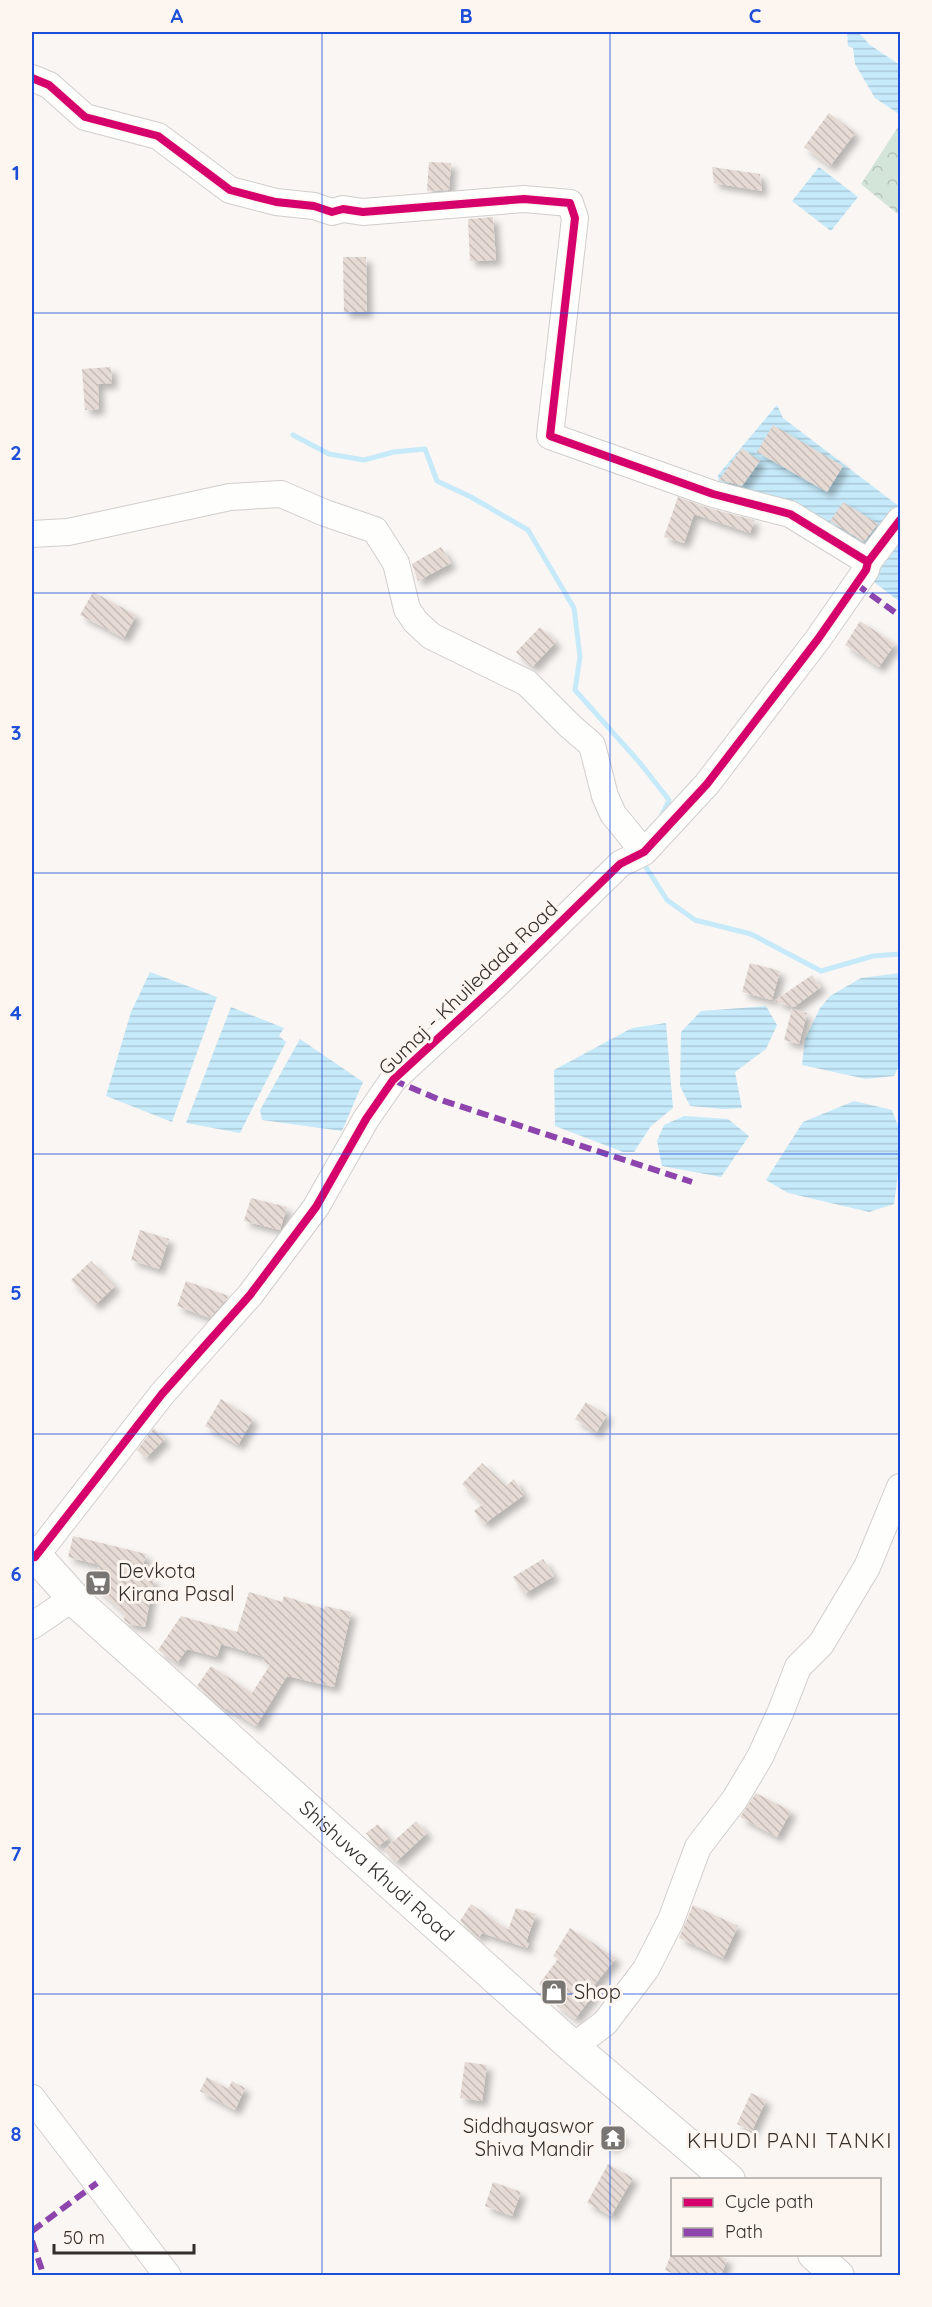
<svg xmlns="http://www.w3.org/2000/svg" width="932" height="2307" font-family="Quicksand,sans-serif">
<defs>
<pattern id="park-crowns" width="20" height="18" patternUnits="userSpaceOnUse" patternTransform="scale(1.5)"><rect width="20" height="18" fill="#d3e4d9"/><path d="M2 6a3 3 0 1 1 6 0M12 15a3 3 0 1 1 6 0" fill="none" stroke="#b6c4bb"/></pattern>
<pattern id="water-rules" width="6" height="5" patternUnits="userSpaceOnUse" patternTransform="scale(1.5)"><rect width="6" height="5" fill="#c6eafa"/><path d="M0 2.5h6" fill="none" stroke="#abc9d7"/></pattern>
<pattern id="building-back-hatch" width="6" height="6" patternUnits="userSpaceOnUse" patternTransform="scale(1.5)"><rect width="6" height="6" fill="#e5dad4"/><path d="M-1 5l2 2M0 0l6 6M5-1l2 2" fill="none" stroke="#c5bbb6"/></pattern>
<filter id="shadow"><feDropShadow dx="5.5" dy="5.5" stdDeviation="3" flood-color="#0004"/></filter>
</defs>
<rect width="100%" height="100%" fill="#faf6f3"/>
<path fill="url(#park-crowns)" d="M900,124V216L861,184Z"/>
<path fill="url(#water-rules)" d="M847,32H858L870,45L900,65V113L899,114L875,98L855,64L853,48L848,46Z
M819,167L858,197L831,231L792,201Z
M777,405L783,418L900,507V602L874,582L811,526L721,498L718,475Z
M150,972L217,997L172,1122L106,1096L131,1012Z
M900,973V1064L894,1076L866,1079L802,1065L805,1039L820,1008L830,996L861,978Z
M766,1006L777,1025L766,1049L735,1072L742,1108L723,1109L690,1106L680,1086L681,1032L701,1011Z
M231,1007L284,1028L279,1036L286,1042L240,1133L186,1123Z
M666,1023L673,1108L651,1126L634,1152H623L555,1126L554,1070L632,1028Z
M300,1039L363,1082L342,1131L262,1120L260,1110Z
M854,1101L892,1110L900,1131V1159L894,1204L869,1212L788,1193L766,1180L803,1122Z
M684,1116L728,1119L749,1136L721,1177L662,1166L657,1141L664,1125Z"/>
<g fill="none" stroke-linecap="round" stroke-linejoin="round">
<path stroke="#c6eafa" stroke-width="5" d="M293,435L329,454L364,460L394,452L425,449L437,481L471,497L528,530L574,608L580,657L575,690L640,763L669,800L661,817
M644,864L667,900L695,920L751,934L821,971L873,956L900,954"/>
</g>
<path fill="url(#building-back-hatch)" filter="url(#shadow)" d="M829,113L855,133L830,166L804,147Z
M429,162L451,163L449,190L427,191Z
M712,167L760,174L762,191L714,183Z
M493,217L496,260L470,261L468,219Z
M343,257H366L367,312H344Z
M111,367L112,383L98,384L99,409L85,410L82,369Z
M773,425L843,466L827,492L757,452Z
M742,448L760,461L742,486L719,480Z
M678,497L708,508L754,520L750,533L694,514L684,543L664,537Z
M843,502L878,524L864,542L830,521Z
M441,547L451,563L418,581L412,564Z
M93,592L136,615L124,638L80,615Z
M860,621L895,644L879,667L845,645Z
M540,627L556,642L532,667L516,652Z
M750,963L780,971L772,1000L742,992Z
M812,975L821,987L794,1007L774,1001Z
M792,1009L807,1013L799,1044L784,1040Z
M251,1198L287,1207L280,1230L244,1221Z
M140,1230L169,1239L159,1269L131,1260Z
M91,1261L115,1286L95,1305L71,1280Z
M186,1281L229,1296L210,1318L177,1306Z
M221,1399L253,1419L238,1445L205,1426Z
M586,1402L607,1415L596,1433L575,1419Z
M154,1428L165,1439L146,1458L137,1450Z
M482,1463L506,1486L514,1479L524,1495L484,1524L474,1511L483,1504L462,1484Z
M73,1536L146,1554L140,1577L154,1579L145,1627L129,1624L124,1620L125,1614L90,1582L100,1565L68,1557Z
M543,1559L554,1576L524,1594L513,1577Z
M249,1592L282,1602L284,1596L324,1609L325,1606L351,1612L334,1687L287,1676L256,1726L226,1708L224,1710L197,1686L211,1666L252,1693L270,1665L263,1662L265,1657L221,1644L217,1657L187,1649L177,1663L158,1650L181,1616L237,1632Z
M756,1793L791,1811L777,1837L740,1817Z
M416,1821L427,1833L396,1862L384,1850Z
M378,1824L389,1838L377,1847L366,1833Z
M471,1904L508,1930L516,1908L536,1914L526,1942L529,1944L527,1948L482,1933L478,1938L460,1921Z
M693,1905L738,1926L723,1958L679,1938Z
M570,1928L616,1958L592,1988L596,1991L575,2019L555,2004L558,2000L539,1984L558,1959L553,1956Z
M465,2062L487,2065L482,2101L460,2098Z
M207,2077L228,2089L232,2081L245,2088L235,2110L200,2091Z
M751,2093L766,2100L752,2131L737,2124Z
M612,2128L625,2137L611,2148L601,2140Z
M608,2164L633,2178L611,2216L587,2203Z
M493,2182L521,2192L512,2216L485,2206Z
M671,2254H714L727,2259L721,2276H679L665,2270Z"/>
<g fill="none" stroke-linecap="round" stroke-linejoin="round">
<defs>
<path id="minor" d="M32,78L49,85L85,117L158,136L230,190L276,202L314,206L332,212L343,209L363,212L524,199L570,203L575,218L550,436L713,494L790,514L868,562
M32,534L68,532L230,497L281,494L325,513L375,530L396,563L407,609L415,621L431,636L527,683L570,726L592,745L605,796L613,814L644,852
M35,1557L162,1394L250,1295L316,1207L366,1119L393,1080L494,987L620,864L644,852L707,784L818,639L866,570L868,562L900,520
M32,1626L73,1598
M573,2047L605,2023L646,1969L671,1920L698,1847L735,1799L760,1757L781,1711L798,1667L821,1644L867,1567L900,1487
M32,2098L168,2276"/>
<g id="major">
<path id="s1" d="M32,1552L80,1605L573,2047L729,2180"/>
<path d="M814,2254L838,2276"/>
</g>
</defs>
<use href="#minor" stroke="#d1cecc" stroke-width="28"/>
<use href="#major" stroke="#d1cecc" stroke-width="34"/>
<use href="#minor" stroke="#fefefd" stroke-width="26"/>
<use href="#major" stroke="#fefefd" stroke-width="32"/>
<path stroke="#8e44ad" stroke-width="6" stroke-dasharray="12 6" stroke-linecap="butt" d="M856,584L900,616
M393,1080L438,1099L692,1182
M32,2231L97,2183
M32,2241L44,2276"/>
<defs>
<path id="cycleway" d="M32,78L49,85L85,117L158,136L230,190L276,202L314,206L332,212L343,209L363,212L524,199L570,203L575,218L550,436L713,494L790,514L868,562
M35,1557L162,1394L250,1295L316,1207L366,1119L393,1080L494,987L620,864L644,852L707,784L818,639L866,570L868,562L900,520"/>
</defs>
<use href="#cycleway" stroke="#fdf5f0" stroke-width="11"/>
<use href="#cycleway" stroke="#d6006c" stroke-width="8"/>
</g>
<path fill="none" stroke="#1d4ed8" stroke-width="1.5" stroke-opacity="0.55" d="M322,32V2276M610,32V2276M32,313H900M32,593H900M32,873H900M32,1154H900M32,1434H900M32,1714H900M32,1994H900"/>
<defs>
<symbol id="supermarket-square" viewBox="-11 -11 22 22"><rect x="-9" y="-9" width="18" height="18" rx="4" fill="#787572" stroke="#fdf5f0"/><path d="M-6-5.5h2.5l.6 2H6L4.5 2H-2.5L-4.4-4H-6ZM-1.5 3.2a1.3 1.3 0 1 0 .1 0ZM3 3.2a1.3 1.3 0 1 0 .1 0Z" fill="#fff"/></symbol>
<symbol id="shop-square" viewBox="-11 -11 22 22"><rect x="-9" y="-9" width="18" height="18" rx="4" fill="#787572" stroke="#fdf5f0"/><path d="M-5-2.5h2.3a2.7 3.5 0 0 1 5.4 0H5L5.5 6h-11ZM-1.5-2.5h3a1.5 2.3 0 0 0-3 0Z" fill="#fff"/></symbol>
<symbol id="temple-square" viewBox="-11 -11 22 22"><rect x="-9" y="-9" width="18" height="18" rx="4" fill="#787572" stroke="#fdf5f0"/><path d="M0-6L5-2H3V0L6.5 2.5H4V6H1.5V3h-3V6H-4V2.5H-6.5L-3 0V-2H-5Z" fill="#fff"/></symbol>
</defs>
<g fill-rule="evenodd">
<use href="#supermarket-square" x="83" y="1568" width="30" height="30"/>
<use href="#shop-square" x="539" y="1977" width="30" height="30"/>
<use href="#temple-square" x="598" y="2123" width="30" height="30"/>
</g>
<g text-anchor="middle" stroke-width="6" stroke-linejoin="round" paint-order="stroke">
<g font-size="20" fill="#322f2d" stroke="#fdf5f0">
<text transform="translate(468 988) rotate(-44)" y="7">Gumaj - Khuiledada Road</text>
<text dy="7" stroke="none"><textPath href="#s1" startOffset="470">Shishuwa Khudi Road</textPath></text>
</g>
<g font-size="20" fill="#322f2d" stroke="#fdf5f0" text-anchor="start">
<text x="118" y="1578">Devkota<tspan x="118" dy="23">Kirana Pasal</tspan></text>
<text x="574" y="1999">Shop</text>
<text x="594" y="2133" text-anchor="end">Siddhayaswor<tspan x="594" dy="23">Shiva Mandir</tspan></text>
</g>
<g font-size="21" letter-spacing="1.5" fill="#37312d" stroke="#fdf5f0">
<text x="790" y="2148">KHUDI PANI TANKI</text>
</g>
</g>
<rect width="932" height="2307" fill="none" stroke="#fdf5f0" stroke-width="66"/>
<rect x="671" y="2178" width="210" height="78" fill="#fdf5f0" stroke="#aca6a2" stroke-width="1.5"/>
<rect x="683" y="2198" width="30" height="9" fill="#d6006c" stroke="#aca6a2" stroke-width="1.5"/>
<text x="725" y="2208" font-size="18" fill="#322f2d">Cycle path</text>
<rect x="683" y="2228" width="30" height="9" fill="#8e44ad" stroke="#aca6a2" stroke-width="1.5"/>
<text x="725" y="2238" font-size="18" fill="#322f2d">Path</text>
<path d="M54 2244v9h140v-9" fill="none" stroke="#322f2d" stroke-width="3"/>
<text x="63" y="2244" font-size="18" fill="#322f2d" stroke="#fdf5f0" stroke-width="4.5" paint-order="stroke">50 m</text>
<rect x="33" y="33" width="866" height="2241" fill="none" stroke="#1d4ed8" stroke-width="2"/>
<g font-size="20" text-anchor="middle" font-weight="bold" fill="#1d4ed8">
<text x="177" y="23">A</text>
<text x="466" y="23">B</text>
<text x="755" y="23">C</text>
<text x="16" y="180">1</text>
<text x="16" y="460">2</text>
<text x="16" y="740">3</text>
<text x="16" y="1020">4</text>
<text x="16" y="1300">5</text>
<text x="16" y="1581">6</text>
<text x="16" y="1861">7</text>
<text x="16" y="2141">8</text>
</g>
</svg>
